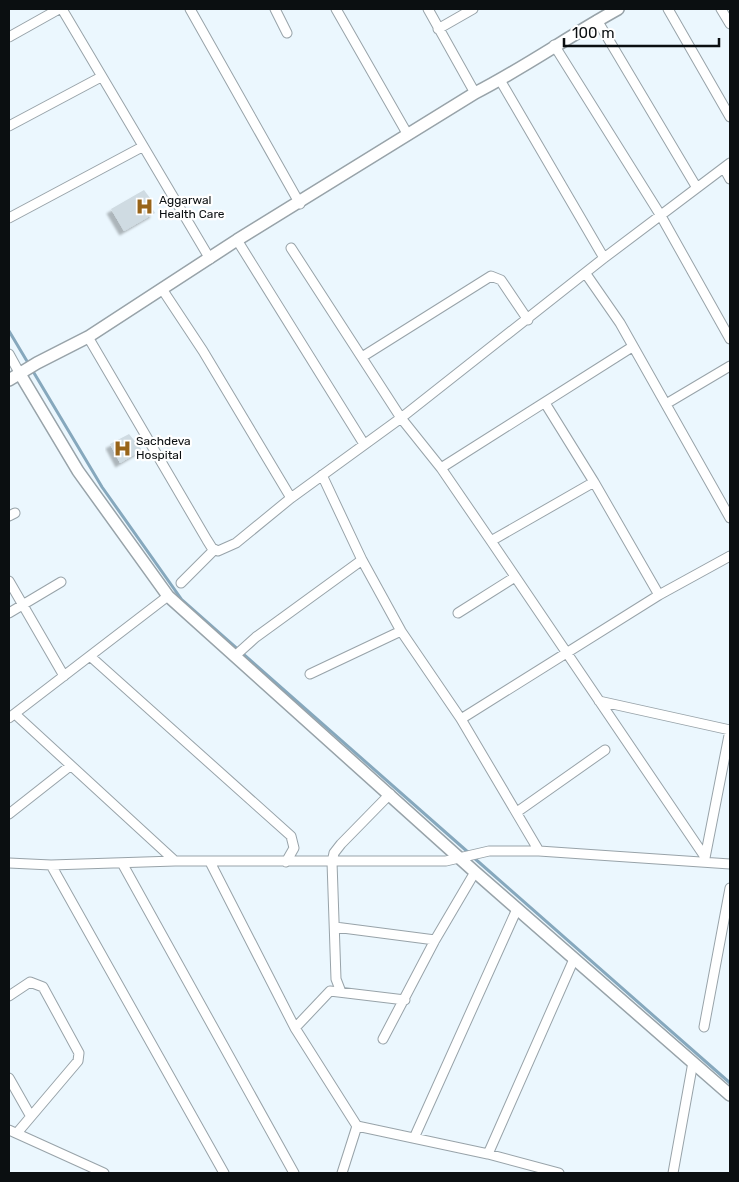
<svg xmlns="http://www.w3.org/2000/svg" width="739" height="1182" font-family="Rubik,sans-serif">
<defs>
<filter id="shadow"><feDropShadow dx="-4.5" dy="4.5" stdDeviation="1" flood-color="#0004"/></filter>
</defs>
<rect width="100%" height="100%" fill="#ebf7fe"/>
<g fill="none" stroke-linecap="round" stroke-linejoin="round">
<path stroke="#86a8bd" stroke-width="3" d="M9,331L102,487L182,600L469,853
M473,857L730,1083"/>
</g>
<path fill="#cfdbe2" filter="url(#shadow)" d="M144,190L150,198L147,200L155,213L124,231L111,209Z
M129,434L142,450L120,463L110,444Z"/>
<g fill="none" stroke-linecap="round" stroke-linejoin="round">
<defs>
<path id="minor" d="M62,9L210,259
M190,9L300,204
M275,9L287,33
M336,9L408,135
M428,9L475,93
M668,9L730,117
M721,9L730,24
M597,20L697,188
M438,29L473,9
M9,37L59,9
M554,45L661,216L730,339
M500,80L604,258
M9,126L101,77
M724,168L730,179
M9,218L142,147
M237,240L364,444
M291,248L401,418L441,468L491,541L705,857
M586,274L620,323L730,518
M162,289L203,351L291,498
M88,337L207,540L212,548L218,551L236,543L291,498L401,418L604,258L730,163
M9,354L20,374
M362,357L491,276L501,280L528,320
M545,403L594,482L659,595
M666,404L730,366
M441,468L632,347
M322,475L362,560L401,631L461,719L539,851
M9,516L15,513
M491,541L594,482
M9,581L64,676
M181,583L214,550
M9,613L61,582
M458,613L515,577
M236,655L256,637L362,560
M91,657L291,836L294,848L286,862
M310,674L401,631
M599,701L730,730L705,858
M15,714L175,861
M9,718L168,596
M461,719L659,595L730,556
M517,812L605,750
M9,814L70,766
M210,862L295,1028L357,1126L488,1154L559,1173
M9,863L51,865L175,861H446L489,851H539L730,864
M122,863L294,1173
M51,865L224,1173
M335,927L435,940
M341,992L336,979L332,862L334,853L341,844L390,794
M9,996L30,982L43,987L79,1053L78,1061L17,1133
M704,1027L730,888
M295,1028L330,991L405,1000
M383,1039L435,940L475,872
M9,1078L30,1115
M9,1130L104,1173
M414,1138L517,909
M488,1154L574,959
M342,1173L357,1126
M673,1173L693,1062"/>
<path id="tertiary" d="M20,374L78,471L168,596L475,872L730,1095
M9,380L37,363L88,337L237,240L475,93C524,68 569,36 618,9"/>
</defs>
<use href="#minor" stroke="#98a3a9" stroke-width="11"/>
<use href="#tertiary" stroke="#98a3a9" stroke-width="14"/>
<use href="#minor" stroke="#fff" stroke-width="9"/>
<use href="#tertiary" stroke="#fff" stroke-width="11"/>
</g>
<defs>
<symbol id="hospital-bare" viewBox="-9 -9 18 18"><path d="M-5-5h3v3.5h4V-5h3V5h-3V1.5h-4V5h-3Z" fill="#986419" stroke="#fff" stroke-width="2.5" paint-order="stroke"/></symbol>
</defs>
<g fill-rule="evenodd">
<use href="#hospital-bare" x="132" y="194" width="25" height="25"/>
<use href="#hospital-bare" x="110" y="436" width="25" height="25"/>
</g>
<g text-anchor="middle" stroke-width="4.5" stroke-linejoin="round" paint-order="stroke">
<g font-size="12" fill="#0b0f11" stroke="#fff" text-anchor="start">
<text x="159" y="204">Aggarwal<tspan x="159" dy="14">Health Care</tspan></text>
<text x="136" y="445">Sachdeva<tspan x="136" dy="14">Hospital</tspan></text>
</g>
</g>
<rect width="739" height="1182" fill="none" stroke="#0b0f11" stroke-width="20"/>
<path d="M564 38v8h155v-8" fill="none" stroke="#0b0f11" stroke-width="2.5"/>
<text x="572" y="38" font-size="15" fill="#0b0f11" stroke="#ffffff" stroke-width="4" paint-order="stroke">100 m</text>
</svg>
